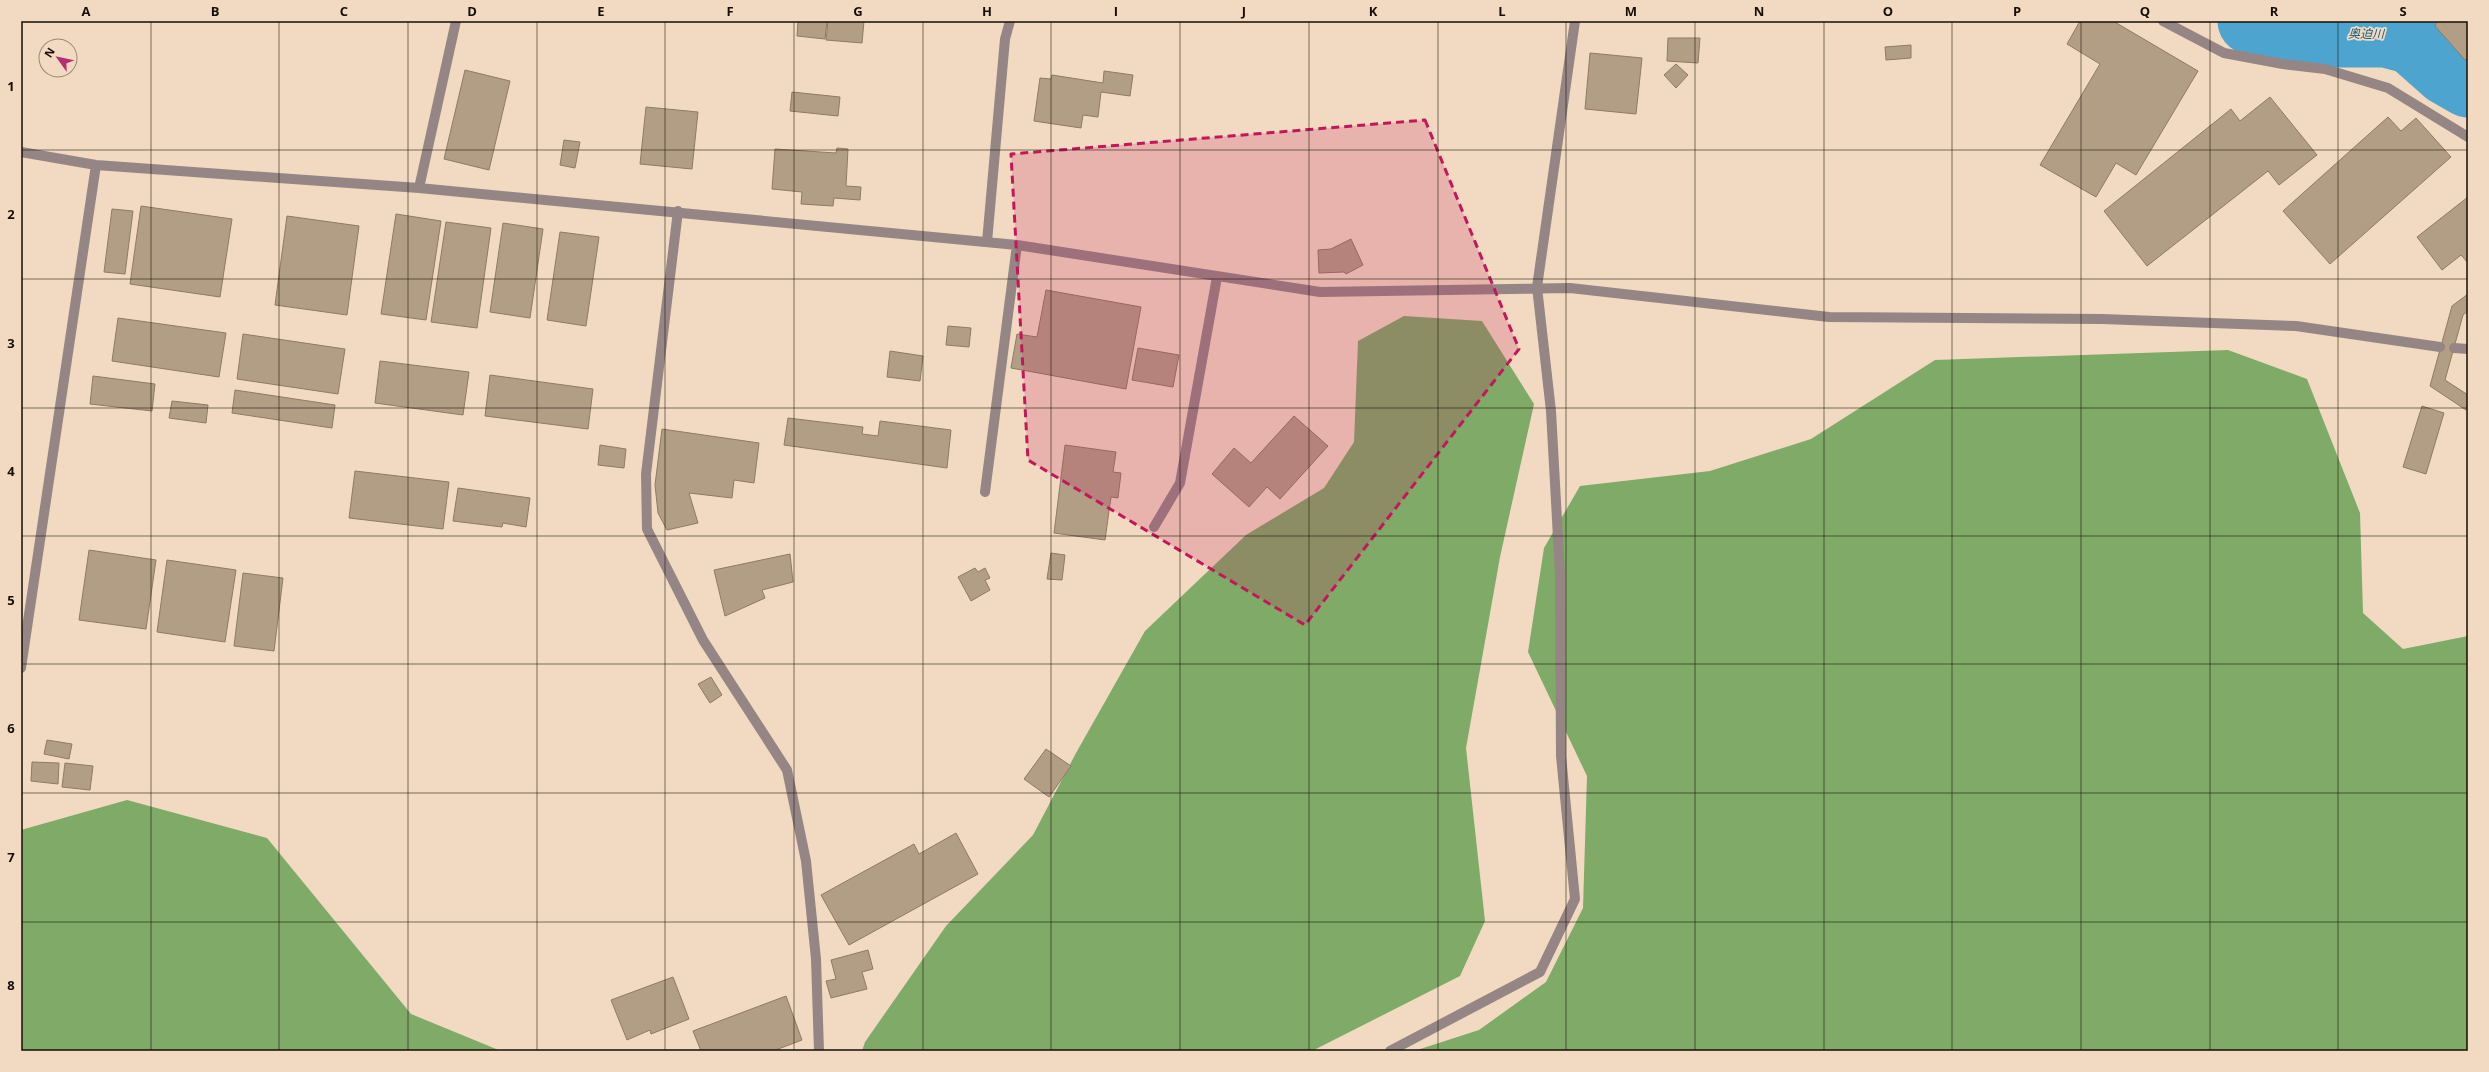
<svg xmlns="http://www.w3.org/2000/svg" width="2489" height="1072" font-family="'Open Sans','Noto Sans JP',sans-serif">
<rect width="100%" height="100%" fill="#f1dac1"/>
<path fill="#7faa67" d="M1404,316L1482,321L1534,404L1500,557L1466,748L1485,921L1460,976L1312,1051H862L865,1042L946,926L1033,835L1076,753L1145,631L1246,535L1324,488L1354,442L1358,341Z
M2228,350L2307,379L2360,513L2363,613L2403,649L2468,636V1051H1414L1479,1030L1546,982L1583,908L1587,776L1528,652L1544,548L1580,486L1710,471L1811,439L1935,360Z
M127,800L267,838L411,1014L501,1051H21V830Z"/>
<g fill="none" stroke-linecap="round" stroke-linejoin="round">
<path stroke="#4da4ce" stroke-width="67" d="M2251,21L2262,27L2312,34H2386L2412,41L2447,72L2468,84"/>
</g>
<path fill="#b29d85" stroke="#8f7a63" d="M798,21H827L825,39L797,36Z
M828,21H864L862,43L826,40Z
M2080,21H2113L2198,71L2136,175L2116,163L2096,197L2040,165L2100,64L2067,44Z
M2437,21H2468V58L2465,60L2435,26Z
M1668,38H1700L1698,63L1667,61Z
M1911,45V58L1886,60L1885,47Z
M1590,53L1642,58L1636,114L1585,109Z
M1676,64L1688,75L1676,88L1664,75Z
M465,70L510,81L489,170L444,159Z
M1104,71L1133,75L1130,96L1101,92L1098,117L1083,115L1081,128L1034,121L1040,78L1051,79L1052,75L1103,83Z
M792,92L840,97L838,116L790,111Z
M2270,97L2317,155L2279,185L2268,171L2147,266L2104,211L2231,109L2240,121Z
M646,107L698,112L692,169L640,164Z
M2388,117L2401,131L2416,118L2451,157L2330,264L2283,211Z
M564,140L580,142L575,168L560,165Z
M837,148L848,149L846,186L861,187L860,200L834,198L833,206L801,204L802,192L772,189L775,149L836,153Z
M2468,197V263L2461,255L2442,270L2417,237Z
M141,206L232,219L220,297L130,284Z
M112,209L133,211L125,274L104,272Z
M396,214L441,221L426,320L381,314Z
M287,216L359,226L347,315L275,305Z
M446,222L491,228L477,328L431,322Z
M503,223L543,229L530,318L490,312Z
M560,232L599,237L586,326L547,320Z
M1351,239L1363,265L1346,274L1344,272L1319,273L1318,250L1331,249Z
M1046,290L1141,307L1126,389L1011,368L1017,334L1037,337Z
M2468,294V311L2463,315L2445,380L2468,395L2466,410L2430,386L2452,306Z
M118,318L226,333L219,377L112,361Z
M948,326L971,328L969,347L946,345Z
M243,334L345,349L338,394L237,379Z
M1138,348L1179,355L1173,387L1132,380Z
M890,351L923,356L920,381L887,377Z
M380,361L469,372L463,415L375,403Z
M490,375L593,389L588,429L485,416Z
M93,376L155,384L152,411L90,404Z
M235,390L335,405L332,428L232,413Z
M172,401L208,405L206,423L169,418Z
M2422,406L2444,413L2426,474L2403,467Z
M1294,416L1328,446L1280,499L1267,487L1249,507L1212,474L1234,448L1251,463Z
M788,418L863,427L862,434L878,436L880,421L951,430L947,468L784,445Z
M662,429L759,443L754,483L734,480L732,498L689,493L698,523L667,530L658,513L655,485Z
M600,445L626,449L624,468L598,465Z
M1065,445L1116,452L1113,472L1121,473L1118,498L1111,497L1105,540L1054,533Z
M355,471L449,482L443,529L349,518Z
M458,488L530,498L526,527L503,523L502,527L453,521Z
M89,550L156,560L146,629L79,620Z
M1051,553L1065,555L1062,580L1047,579Z
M790,554L793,582L762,590L765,598L725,616L714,570Z
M167,560L236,570L225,642L157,632Z
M975,568L978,572L985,568L990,578L985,580L990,590L971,601L958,577Z
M243,573L283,578L274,651L234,646Z
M711,677L722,695L710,703L698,684Z
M47,740L72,744L69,759L44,754Z
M1046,749L1071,766L1049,797L1024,779Z
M32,762L59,763L58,784L31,781Z
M65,763L93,766L90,790L62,787Z
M956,833L978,874L849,945L821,895L914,844L919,854Z
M868,950L873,969L862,972L867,989L831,998L826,981L836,979L831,960Z
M673,977L689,1019L651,1034L650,1030L627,1040L611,1000Z
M786,996L802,1040L773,1051H701L693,1031Z"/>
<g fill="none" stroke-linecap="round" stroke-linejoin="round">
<path stroke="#958685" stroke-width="10" d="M2163,21L2224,53L2283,64L2325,69L2388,88L2468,137
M21,152L96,165L419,188L1017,245L1320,292L1570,288L1829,317L2102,319L2296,326L2440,347
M419,188L456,21
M678,211L646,474L647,529L703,640L787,770L806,861L816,959L819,1051
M987,242L1005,39L1010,21
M2454,348L2468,349
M985,492L1017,245
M1154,527L1180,483L1217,277
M21,668L96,165
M1390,1051L1540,972L1575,899L1561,756L1560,574L1551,411L1537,287L1575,21"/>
</g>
<path fill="#c2185b" fill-opacity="0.2" stroke="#c2185b" stroke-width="3" stroke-dasharray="8 5" stroke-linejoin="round" d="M1425,120L1519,349L1305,625L1028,460L1011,154Z"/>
<path fill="none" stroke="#160e06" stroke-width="1" stroke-opacity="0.55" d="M151,21V1051M279,21V1051M408,21V1051M537,21V1051M665,21V1051M794,21V1051M923,21V1051M1051,21V1051M1180,21V1051M1309,21V1051M1438,21V1051M1566,21V1051M1695,21V1051M1824,21V1051M1952,21V1051M2081,21V1051M2210,21V1051M2338,21V1051M21,150H2468M21,279H2468M21,408H2468M21,536H2468M21,664H2468M21,793H2468M21,922H2468"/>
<g text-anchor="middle" stroke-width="3.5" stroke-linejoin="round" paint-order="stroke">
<g font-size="12" font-style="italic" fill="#1b5e7b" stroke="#f1dac1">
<text transform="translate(2366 34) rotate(1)" y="4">奥迫川</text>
</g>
</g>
<rect width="2489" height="1072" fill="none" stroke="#f1dac1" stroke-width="44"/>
<g transform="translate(58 58) rotate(303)"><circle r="19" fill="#f1dac1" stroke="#998876"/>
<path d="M0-3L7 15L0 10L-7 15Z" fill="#b42f73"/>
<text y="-6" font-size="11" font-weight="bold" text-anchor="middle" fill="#160e06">N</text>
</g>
<rect x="22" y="22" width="2445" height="1028" fill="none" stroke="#160e06" stroke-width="1.5"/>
<g font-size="13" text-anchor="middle" font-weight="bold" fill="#160e06">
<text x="86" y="16">A</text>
<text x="215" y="16">B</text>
<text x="344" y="16">C</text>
<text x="472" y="16">D</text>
<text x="601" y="16">E</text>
<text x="730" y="16">F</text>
<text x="858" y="16">G</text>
<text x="987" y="16">H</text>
<text x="1116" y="16">I</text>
<text x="1244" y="16">J</text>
<text x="1373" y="16">K</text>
<text x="1502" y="16">L</text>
<text x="1631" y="16">M</text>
<text x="1759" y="16">N</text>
<text x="1888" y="16">O</text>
<text x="2017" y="16">P</text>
<text x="2145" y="16">Q</text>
<text x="2274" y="16">R</text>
<text x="2403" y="16">S</text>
<text x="11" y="91">1</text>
<text x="11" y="219">2</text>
<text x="11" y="348">3</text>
<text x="11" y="476">4</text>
<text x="11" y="605">5</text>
<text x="11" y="733">6</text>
<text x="11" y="862">7</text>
<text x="11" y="990">8</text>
</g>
</svg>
